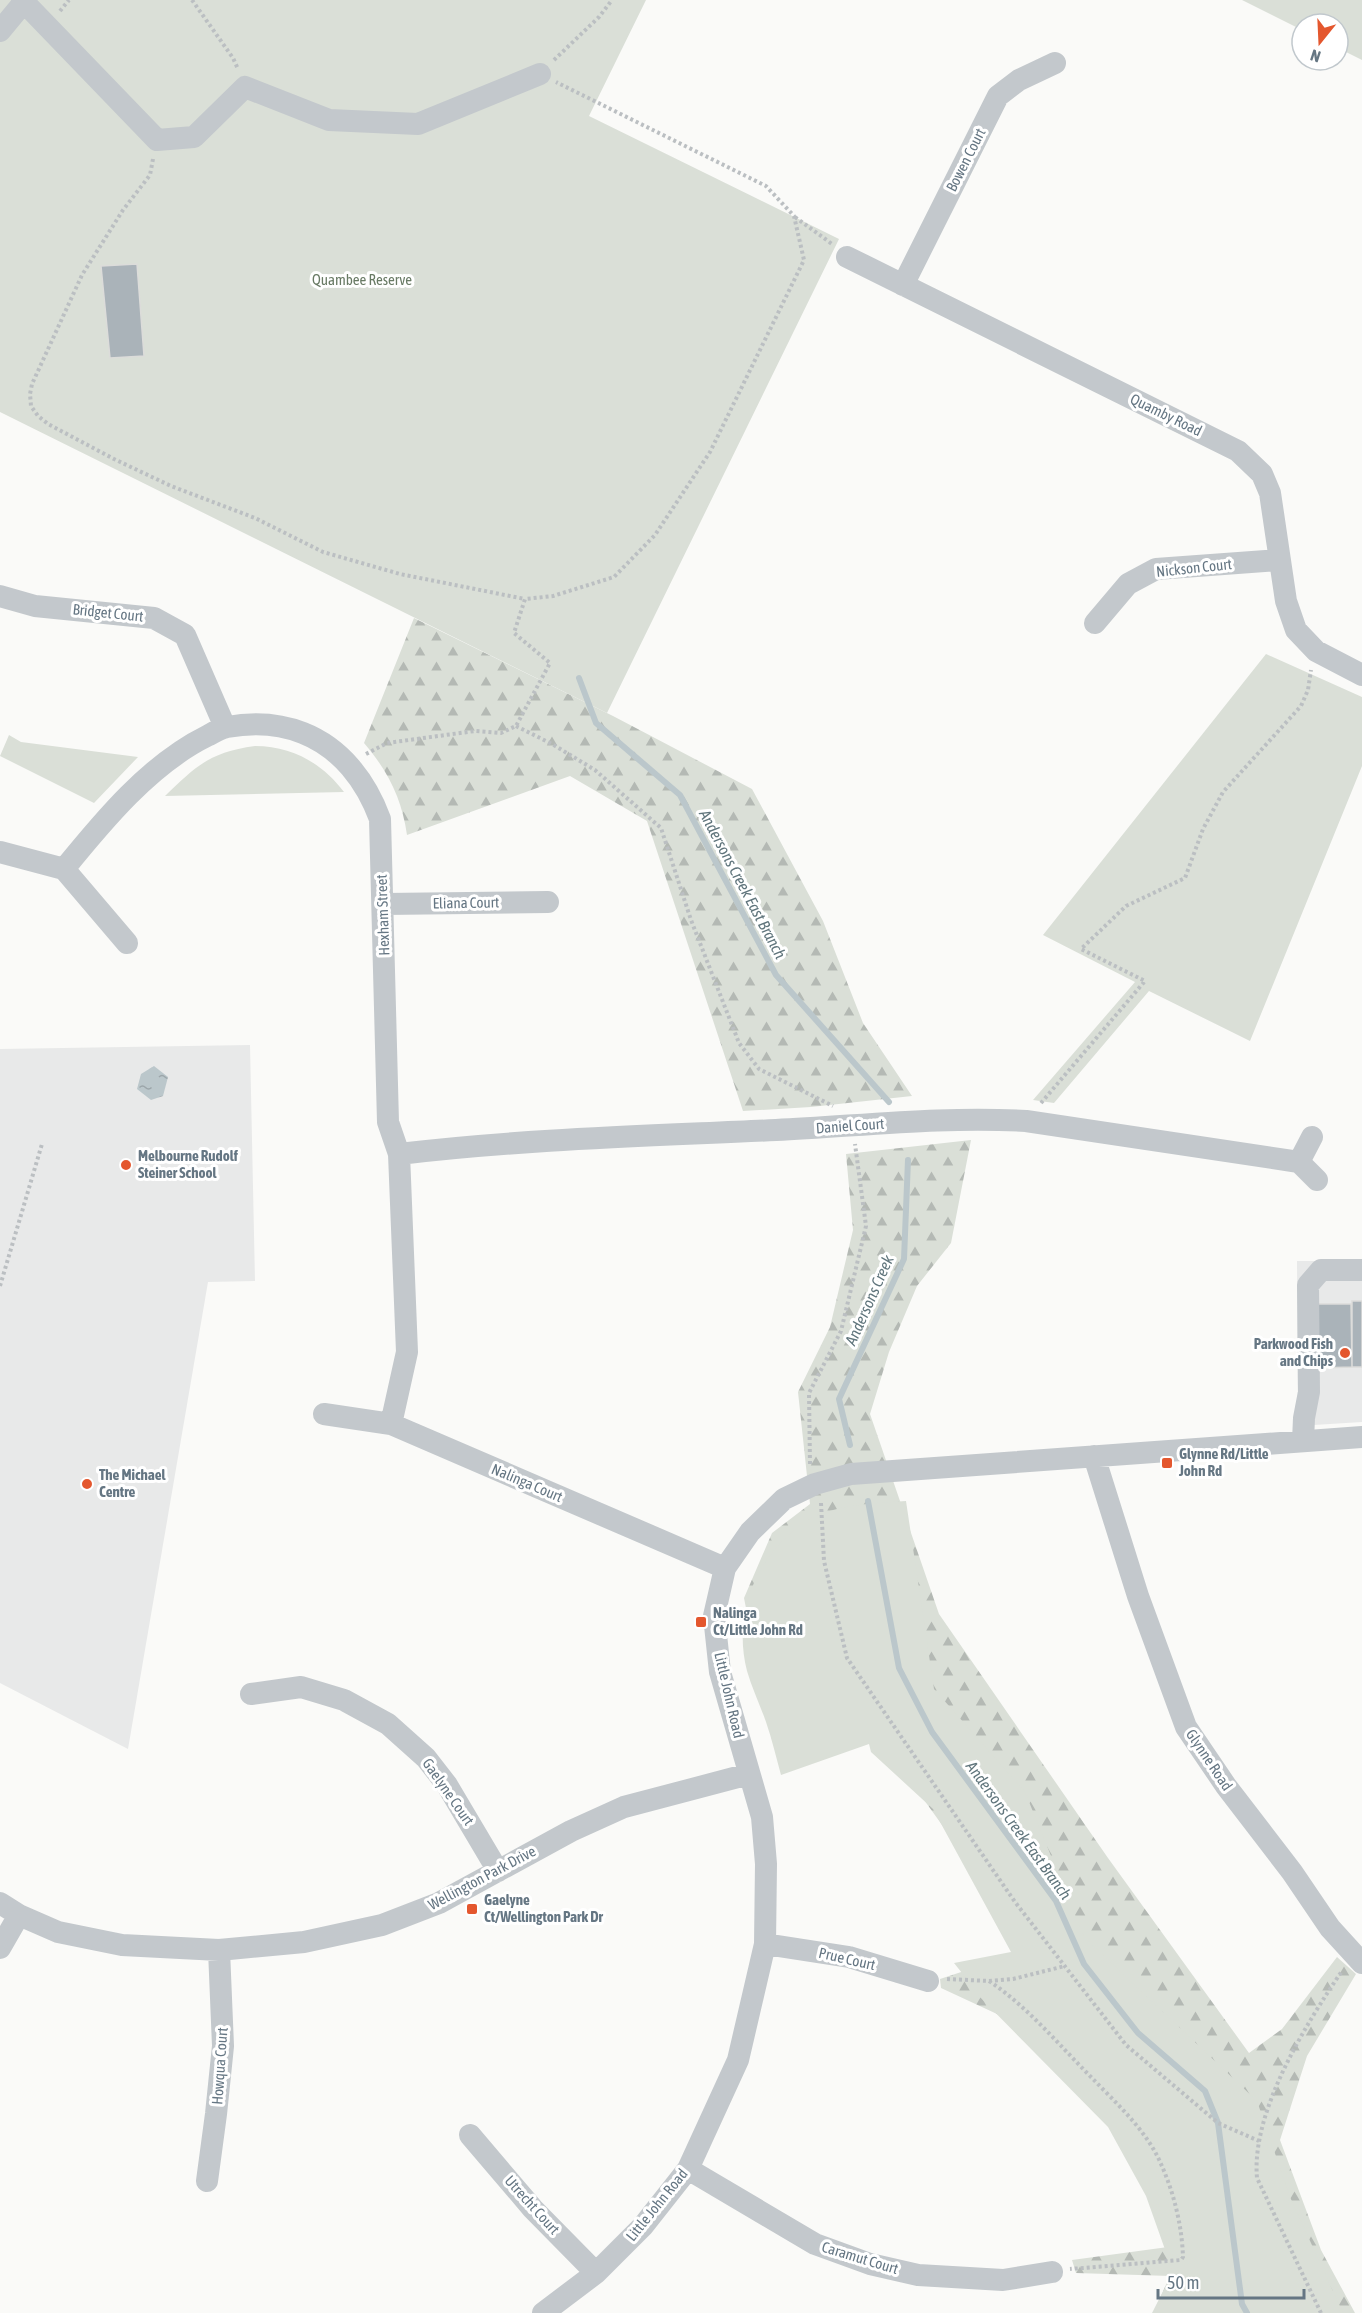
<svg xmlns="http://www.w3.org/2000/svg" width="1362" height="2313" font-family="'Asap Condensed',sans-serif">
<defs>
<pattern id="forest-firs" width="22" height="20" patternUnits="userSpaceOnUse" patternTransform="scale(1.5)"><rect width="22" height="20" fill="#dadfd7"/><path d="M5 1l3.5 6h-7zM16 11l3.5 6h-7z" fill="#b4b9b4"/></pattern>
<pattern id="water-ripples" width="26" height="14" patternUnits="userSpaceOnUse" patternTransform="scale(1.5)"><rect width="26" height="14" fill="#bbc7cb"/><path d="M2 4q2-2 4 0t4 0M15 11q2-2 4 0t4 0" fill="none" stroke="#9ca6aa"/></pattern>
</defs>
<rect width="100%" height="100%" fill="#fafaf8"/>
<path fill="#e8e9e9" d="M250,1045L255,1281L208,1282L128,1749L0,1683V1049Z
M1297,1261H1362V1422L1298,1426Z"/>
<path fill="url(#forest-firs)" d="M414,618L613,716L752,789L823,921L863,1023L912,1096L811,1107L743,1111L647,821L570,776L407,835C402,799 388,771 364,743Z
M971,1140L951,1243L917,1286L889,1352L870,1414L939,1614L1108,1858L1249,2053L1282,2029L1337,1957L1356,1974L1307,2056L1280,2140L1321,2250L1355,2313H1153L1170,2276L1076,2273L1072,2260L1168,2247L1145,2154L1027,2028L941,1988L940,1979L1031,1949L861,1712L772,1740L744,1598L772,1533L810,1504L798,1392L830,1327L853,1230L846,1154Z"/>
<path fill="#dadfd7" d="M0,0H646L589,116L839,239L607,713L0,412Z
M1242,0H1362V60L1338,48V24H1302V30Z
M1266,654L1362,697V766L1250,1041L1149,991L1054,1103L1033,1100L1135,982L1043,935Z
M9,735L21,742L138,757L94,803L0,756Z
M255,746C292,746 322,763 344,792L165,796C196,766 210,752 255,746Z
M906,1501L934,1689L1025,1792L1084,1937L1257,2101L1290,2197L1343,2313H1152L1173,2272L1146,2196L1108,2127L970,1987L966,1978L954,1963L1011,1952L933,1809L871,1752L869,1744L781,1775C776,1757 772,1739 766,1722C760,1705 752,1688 747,1671C734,1620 751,1568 790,1534C798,1527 809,1518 820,1514C847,1504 877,1503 906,1501Z"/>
<path fill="url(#water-ripples)" d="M154,1066L168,1077L163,1096L151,1100L137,1089L141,1074Z"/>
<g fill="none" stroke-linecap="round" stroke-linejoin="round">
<path stroke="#bbc7cb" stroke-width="6" d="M579,678L596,723L680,795L776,975L889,1102
M850,1445L839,1399L904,1259L908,1160
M868,1501L899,1668L932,1732L1056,1901L1084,1964L1138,2033L1205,2091L1218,2123L1242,2304L1247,2313"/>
</g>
<path fill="#aab3b9" stroke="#dcdcda" stroke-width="1.5" d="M137,264L144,356L110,358L101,266Z
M1352,1301H1362V1367H1352Z
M1316,1304H1351L1352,1367L1318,1368Z"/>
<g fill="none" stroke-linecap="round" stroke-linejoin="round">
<path stroke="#bbbfc2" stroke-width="4" stroke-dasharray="3 3" stroke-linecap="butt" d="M192,0L233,58L238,69
M60,11L69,0
M554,60L599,17L612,0
M153,159L150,175L123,210L82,275L32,384L30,394L31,406L38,416L48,424L114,459L171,486L255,518L323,552L400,574L525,599
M795,217L832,244
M516,726L552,744L595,770L661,828L691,920L739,1043L759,1069L833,1106
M366,754L387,743L475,731L501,733L516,726L550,663L514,633L525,599L553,596L614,577L655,535L710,452L804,260L794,216L766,186L556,82
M1041,1103L1145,981L1081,949L1126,906L1185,878L1203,829L1223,792L1301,706L1308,690L1311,670
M0,1286L42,1144
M810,1464L809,1393L841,1331L866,1226L855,1144
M821,1503L824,1561L847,1658L1015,1902L1126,2045L1218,2123L1259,2141
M947,1979L989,1981L1013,1979L1065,1966
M989,1981C1028,2007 1059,2045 1092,2078C1117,2104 1147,2131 1161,2164C1174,2193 1182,2226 1183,2257L1181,2260L1070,2269
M1321,2313L1257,2178C1251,2112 1306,2024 1342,1971"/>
<path stroke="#c3c8cc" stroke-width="22" d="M22,0L157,140L194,137L245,87L329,120L418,124L540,74
M0,31L24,2
M847,257L1238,451L1262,474L1270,493L1286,601L1296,630L1316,651L1362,675
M903,285L998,96L1019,80L1055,63
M0,596L35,606L154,618L185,635L225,727
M1095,623L1128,584L1156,569L1279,560
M0,852L64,869L127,943
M64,869C103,821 150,764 207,736C213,733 220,728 227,727C254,722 278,723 303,733C341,748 366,781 380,819L388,1122L399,1154L407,1352L391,1424
M384,904L548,902
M399,1154C524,1139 650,1136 776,1130C860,1126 943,1116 1026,1121L1299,1162L1317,1180
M1299,1162L1312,1137
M324,1414L391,1424L725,1568
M1303,1441L1304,1418L1309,1392L1308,1285L1321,1270H1362
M1094,1456L1138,1596L1186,1727L1226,1786L1292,1872L1330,1928L1362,1963
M251,1694L301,1687L344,1700L388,1724L426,1758L447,1785L498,1871
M0,1903L19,1915L58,1932L122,1945L219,1950L304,1942L382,1925L439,1903L571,1831L624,1807L749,1774
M765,1944L849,1957L928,1981
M0,1948L19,1915
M470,2135L533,2209L596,2273
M688,2169L815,2244L870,2264L918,2275L1003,2280L1052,2272
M207,2181L216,2114L223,2046L219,1950
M543,2313L596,2273L643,2226L688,2169L738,2060L765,1944L766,1864L762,1817L720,1672L714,1616L725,1568L750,1532L784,1499L815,1484L851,1474L1362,1437"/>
</g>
<g fill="#e4572e" stroke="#fff" stroke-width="2">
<circle cx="126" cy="1165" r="6"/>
<circle cx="1345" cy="1353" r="6"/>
<rect x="1161" y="1457" width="12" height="12" rx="3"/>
<circle cx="87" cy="1484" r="6"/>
<rect x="695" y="1616" width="12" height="12" rx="3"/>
<rect x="466" y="1903" width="12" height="12" rx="3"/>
</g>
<g text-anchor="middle" stroke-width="6" stroke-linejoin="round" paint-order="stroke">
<g font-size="15" fill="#657683" stroke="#fff">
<text transform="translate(966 160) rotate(-63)" y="5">Bowen Court</text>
<text transform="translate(1166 415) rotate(26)" y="5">Quamby Road</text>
<text transform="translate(1194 568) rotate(-6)" y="5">Nickson Court</text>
<text transform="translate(108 613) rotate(6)" y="5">Bridget Court</text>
<text transform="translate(466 903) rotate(-1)" y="5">Eliana Court</text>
<text transform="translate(383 915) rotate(-92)" y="5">Hexham Street</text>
<text transform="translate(850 1126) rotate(-4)" y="5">Daniel Court</text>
<text transform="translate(527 1483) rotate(23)" y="5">Nalinga Court</text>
<text transform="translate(729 1695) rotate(77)" y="5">Little John Road</text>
<text transform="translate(1209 1760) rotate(56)" y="5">Glynne Road</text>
<text transform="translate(448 1792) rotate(55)" y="5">Gaelyne Court</text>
<text transform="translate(482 1878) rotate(-28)" y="5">Wellington Park Drive</text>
<text transform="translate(847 1959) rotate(13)" y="5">Prue Court</text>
<text transform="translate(220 2066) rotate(-86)" y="5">Howqua Court</text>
<text transform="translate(532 2205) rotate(48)" y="5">Utrecht Court</text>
<text transform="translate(657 2205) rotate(-51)" y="5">Little John Road</text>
<text transform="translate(860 2258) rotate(17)" y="5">Caramut Court</text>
</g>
<g font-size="15" fill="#687a64" stroke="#fff">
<text x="362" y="285">Quambee Reserve</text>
</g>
<g font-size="15" font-weight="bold" fill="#657683" stroke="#fff" text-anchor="start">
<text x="138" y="1161">Melbourne Rudolf<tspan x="138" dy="17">Steiner School</tspan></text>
<text x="1333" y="1349" text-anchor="end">Parkwood Fish<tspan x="1333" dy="17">and Chips</tspan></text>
<text x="1179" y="1459">Glynne Rd/Little<tspan x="1179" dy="17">John Rd</tspan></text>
<text x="99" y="1480">The Michael<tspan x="99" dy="17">Centre</tspan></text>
<text x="713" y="1618">Nalinga<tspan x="713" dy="17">Ct/Little John Rd</tspan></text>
<text x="484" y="1905">Gaelyne<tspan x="484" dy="17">Ct/Wellington Park Dr</tspan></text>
</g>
<g font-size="16" font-style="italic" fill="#60757c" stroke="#fff">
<text transform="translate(743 884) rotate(62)" y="6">Andersons Creek East Branch</text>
<text transform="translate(869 1300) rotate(-66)" y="6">Andersons Creek</text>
<text transform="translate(1019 1830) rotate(54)" y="6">Andersons Creek East Branch</text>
</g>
</g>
<g transform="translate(1320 42) rotate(198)"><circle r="28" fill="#ffffff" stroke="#c1c8cd" stroke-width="1.5"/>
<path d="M0-4.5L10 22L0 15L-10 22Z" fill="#e4572e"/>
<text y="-9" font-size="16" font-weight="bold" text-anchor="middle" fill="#657683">N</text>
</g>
<path d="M1158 2289v9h146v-9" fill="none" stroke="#657683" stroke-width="3"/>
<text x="1167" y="2289" font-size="18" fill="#657683" stroke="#ffffff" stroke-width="4.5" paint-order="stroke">50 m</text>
</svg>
